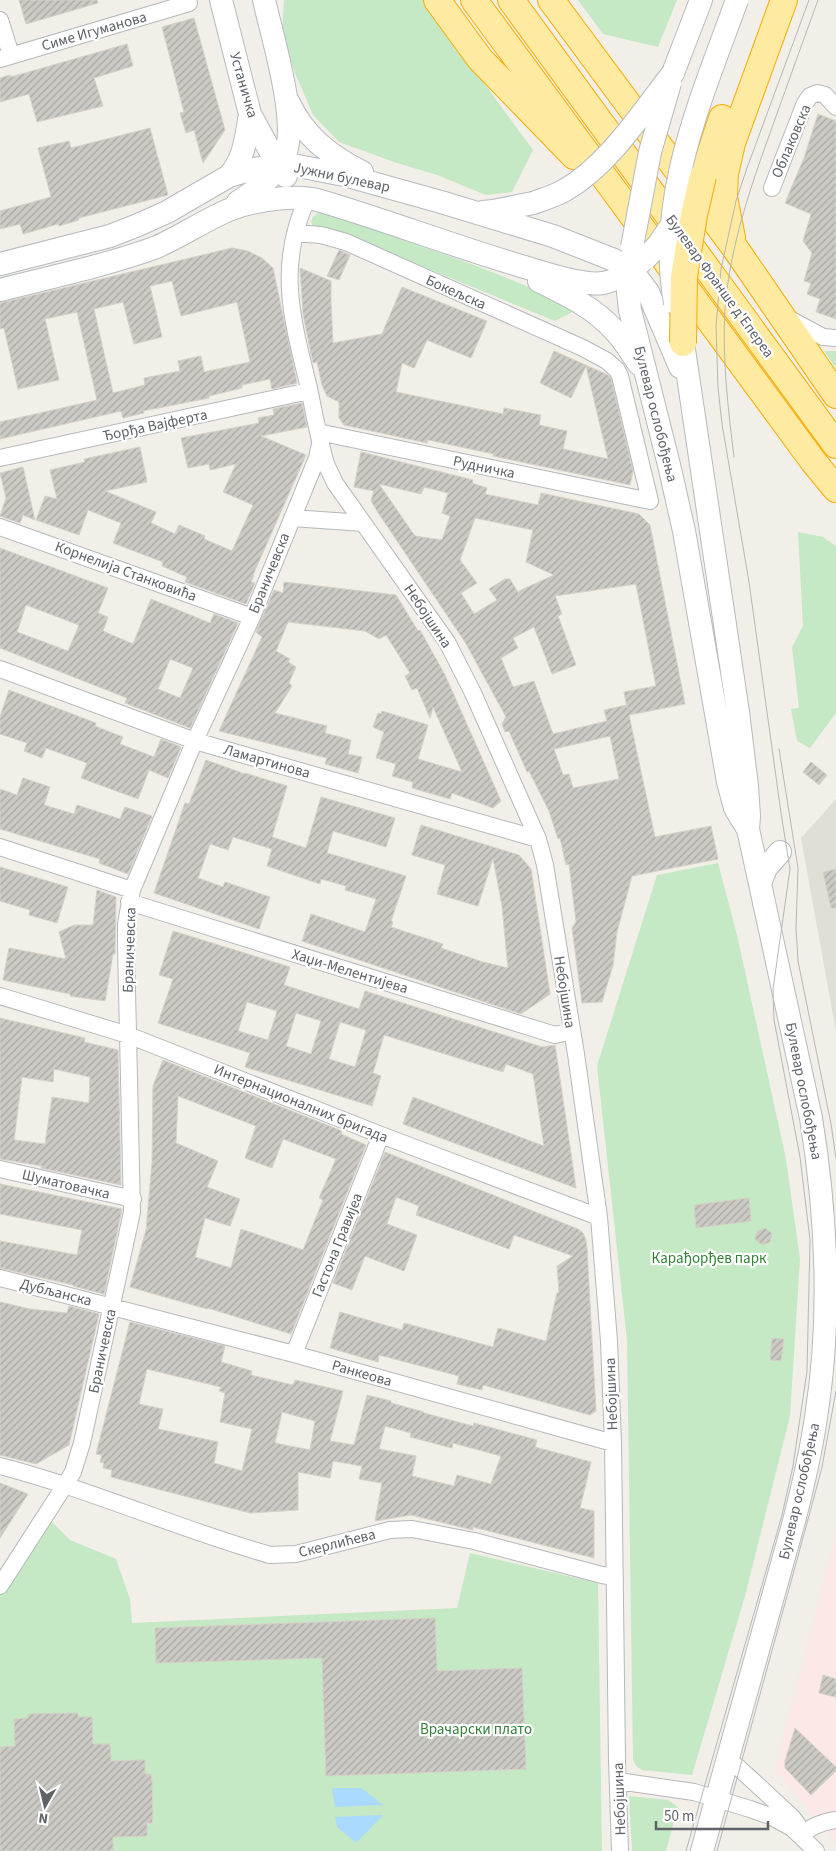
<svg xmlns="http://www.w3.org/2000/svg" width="836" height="1851" font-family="'Source Sans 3',sans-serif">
<defs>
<pattern id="building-hatch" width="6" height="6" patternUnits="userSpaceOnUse" patternTransform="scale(1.25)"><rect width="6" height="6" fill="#cccac5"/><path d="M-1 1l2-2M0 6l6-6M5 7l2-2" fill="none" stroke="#a9a8a4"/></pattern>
</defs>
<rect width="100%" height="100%" fill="#f1efe8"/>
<path fill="#e1ded6" d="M836,799V1032L801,838Z"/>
<path fill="#fce8e6" d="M836,1532V1842L775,1770Z"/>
<path fill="#c5e8c5" d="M284,0H423L533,150L512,192L486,195L437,175L397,163L339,142L313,115L295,73L282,32Z
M578,0H677L658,47L603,34Z
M318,213H325C410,242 496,270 578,309L555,321L356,239L314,228L311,222L313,217Z
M824,351H836V368Z
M798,532L823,537L836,546V713L810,748L797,741L791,709L799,708L792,647L803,626Z
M718,863L737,935L786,1159L800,1259L790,1416L745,1596L692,1775L642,1770L636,1766L633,1759L627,1340L597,1066L657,875Z
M45,1515L70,1540L116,1559L130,1599L132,1623L457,1608L470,1553L598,1583L602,1851H0V1586Z
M629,1796L668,1800L678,1807L666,1851H632Z"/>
<path fill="#aadaff" d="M332,1788H361L383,1805L335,1807Z
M383,1815L356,1843L337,1827L335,1817Z"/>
<path fill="url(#building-hatch)" stroke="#d6d1c6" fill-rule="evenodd" d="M19,0H97L98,3L26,24Z
M194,18L225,130L203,163L194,130L186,133L180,113L184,112L162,27Z
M127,44L133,66L94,78L103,106L37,122L29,94L0,102V78L10,75L11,77Z
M818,114L836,121V319L816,312L820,299L807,294L811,283L804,281L812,253L803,241L811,214L785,203L804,158Z
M150,128L168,195L79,218V220L59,226L58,224L23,234L20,224L0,229V211L51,197L38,148L69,141L71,148Z
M232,248L248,251L262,258L273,268L297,383L272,389L270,379L242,385V388L209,396V398L143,411L144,413L123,418L121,411L0,439V422L97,400L77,312L45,319L59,380L18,389L4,328L0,329V303ZM172,281L181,316L237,302L250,362L204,372L201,356L178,361L180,371L144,378L145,385L113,393L94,309L123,302L134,344L162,337L150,286Z
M339,250L350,255L339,280L327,276Z
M300,268L331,281V303L333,343L382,334L402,287L487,321L471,358L427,340L414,368L402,363L396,392L503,414L504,408L541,415L539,425L567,431L563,449L608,459L586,366L571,398L540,383L554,351L608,375L611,379L633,471L630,485L493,456L494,454L428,440L427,443L344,425L339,418V402L327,396L322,385L317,362L313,363L303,314Z
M302,403L307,427L261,436L306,455L253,575H254L251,582L255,583L246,604L185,582L187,577L162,566L163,562L113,543L121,523L88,510L79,535L36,520L45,496L57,499L50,470L85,462L84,459L140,447L147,482L105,491L156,512L151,523L175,534L179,525L205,536L204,539L232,551L253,505L223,492L236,464L210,470L209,464L188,468L181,438L259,423L258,418L274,415L273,409Z
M361,452L473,480L472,483L487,488L485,494L538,505L541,493L639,514L650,525L685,704L629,715L655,837L711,826L718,859L632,876L617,932L613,965L602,1002L582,1003L572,928L576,922L569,864L566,865L560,838L558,839L549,811L529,771L527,772L509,731L505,732L502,724L506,717L465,642L377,511L371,501L374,491L354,487ZM379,484L421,494L424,487L448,493L442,513L450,516L442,540L415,536ZM475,518L533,530L526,562L554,575L519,591V594L510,579H505L489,589L497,600L474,614L461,593L477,583L460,560ZM636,584L656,686L624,692L627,708V705L604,710L607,721L553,734L534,681L513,687L501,658L518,648L513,638L534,627L552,674L576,665L558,616L562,614L555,596ZM610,736L619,779L573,788L569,774L563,775L554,749Z
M23,467L35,520L23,515L20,523L0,516L6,498L0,473Z
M0,548L108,588L98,613L108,617L103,631L133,644L151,599L210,623L214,614L238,623L190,728L125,703L127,698L0,648ZM26,605L79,625L68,651L17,632ZM170,659L193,668L180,698L158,689Z
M284,582L396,595L418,631L420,630L445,675L501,801L493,808L452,793L450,799L412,788L413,782L392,776L396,764L376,758L384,732L373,727L378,713L381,714L382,711L428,725L418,759L462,772L433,707L430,718L417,688L412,690L405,676L410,673L386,635L379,639L365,631L288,622L276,651L290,659L288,662L296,667L289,683L292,686L275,713L327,726L325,733L351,740L348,754L362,757L358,773L325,764L327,758L219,731L262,637L256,632L274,590L283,593Z
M9,690L96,723L95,726L123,737L120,744L154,757L161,739L181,747L168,778L149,770L138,799L81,778L87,763L46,748L42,758L24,751L27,743L0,734V717Z
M206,760L245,774V773L287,786L272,837L306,848L321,797L395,818L386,847L333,831L327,853L406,876L391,921L393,922L391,927L443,944L441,948L483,962L508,968L502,906L493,858L478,906L437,894L445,865L412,855L421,825L519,855L531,869L550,994L521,1014L302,941L311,914L365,932L376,899L345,890L346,886L321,879L320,884L267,866L272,849L233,837L228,850L210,844L198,878L223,887L225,882L270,897L259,929L154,893L185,803L189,804Z
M811,762L827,775L819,785L803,772Z
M23,778L50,787L44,805L74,814L77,805L120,819L125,807L152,816L128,874L99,863L100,859L0,829V789L17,795Z
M0,867L68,887L57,923L29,915L30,910L0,901Z
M836,869V908H831L823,872Z
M97,890L116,897L115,954H113L105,1001L70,996V994L3,980L9,948L66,959L59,932L74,925H93Z
M173,931L290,967L284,985L359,1009L365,991L542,1047L555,1045L576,1188L403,1124L413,1097L544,1146L533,1074L506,1064L503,1072L384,1035L373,1073L381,1076L372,1106L245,1067L250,1053L158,1023L173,979L159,975ZM247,1002L277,1011L268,1040L238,1031ZM296,1013L321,1021L311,1054L286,1046ZM340,1022L366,1030L355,1067L329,1059Z
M0,1018L85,1038L84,1042L118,1050L121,1185L41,1168L42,1166L0,1159ZM54,1069L90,1077L89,1103L52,1097L45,1144L14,1140L22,1077L53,1082Z
M163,1060L342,1131L341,1134L366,1145L291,1334L208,1308L207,1309L130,1287L146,1230L152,1163L153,1086ZM178,1096L256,1126L245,1158L272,1168L283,1139L336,1159L319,1198L323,1200L303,1250L241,1229L231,1268L195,1257L205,1218L230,1226L240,1199L207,1187L218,1161L176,1143Z
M385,1152L578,1229L583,1233L586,1240L587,1248L596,1411L590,1415L483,1385L482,1390L457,1384L459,1376L379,1355L378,1362L330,1348L340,1312L402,1330L404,1323L493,1347L498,1328L546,1341L557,1293H559L557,1266L573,1256L514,1235L509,1249L416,1215L419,1206L396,1197L387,1224L417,1235L404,1271L365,1256L352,1290L333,1283Z
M0,1184L122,1209L104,1294L73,1286V1285L0,1268V1241L77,1255L82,1230L0,1214Z
M749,1198L751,1221L696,1228L694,1205Z
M765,1228L772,1233L770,1242L762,1245L755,1239L757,1231Z
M0,1302L30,1309L67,1313L69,1306L99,1314L69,1445L36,1464L0,1455Z
M130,1322L225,1346L221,1362L252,1371L251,1375L293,1385L295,1380L343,1391L330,1441L354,1445L367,1395L391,1401V1403L424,1412V1413L473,1426L474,1423L537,1440L535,1447L591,1462L580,1508L594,1511V1558L473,1527V1530L411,1515L375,1521L382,1483L359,1479L362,1466L333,1461L330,1478L298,1472V1510L250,1513L111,1477L112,1470L103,1468L104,1463L100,1462L102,1455L96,1454ZM147,1369L221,1387L219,1391L225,1393L220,1422L252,1429L242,1471L214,1463L218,1442L158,1429L163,1409L139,1404ZM282,1412L315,1421L310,1450L275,1443ZM385,1426L411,1433L410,1437L452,1448L453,1443L501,1456L491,1484L457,1475L454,1486L412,1476L416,1456L379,1449Z
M772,1338L784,1339L781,1361L770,1360Z
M0,1483L28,1494L0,1538Z
M435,1618L437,1671L522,1668L526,1769L326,1776L322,1658L156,1663L155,1628Z
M823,1675L836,1679V1697L819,1693Z
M78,1713V1717H92L93,1744H110L111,1761L145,1760V1774H151L152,1781L153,1815L152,1823H147V1836L113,1837V1851H0V1747L15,1746L14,1719L28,1718V1714Z
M795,1728L836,1767V1771L811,1795L785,1768V1761Z"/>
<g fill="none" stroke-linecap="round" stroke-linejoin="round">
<defs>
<path id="minor" d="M0,20L11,55
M0,59L189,3
M772,188L805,103L810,96L817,93L825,95L836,107
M308,197C276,265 292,319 309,388C314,414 319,439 326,464L335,483L447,642L473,693L538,839L545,865L576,1054L599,1217L609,1341L613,1443L617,1760L620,1851
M295,233L321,235L346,242L583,348L607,361L617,370L620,376L650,501L318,432
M786,317L823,337L836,338
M0,458L309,391
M292,518L363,523
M0,527L252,617
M0,669L195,741L538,839
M0,847L132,890
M129,902L555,1035L572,1031
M0,996L128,1035L381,1135L599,1217
M0,1169L133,1199
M0,1278L294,1354L613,1443
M294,1354L381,1135
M0,1466C92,1490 179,1529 270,1555L296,1554L390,1530L412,1529L474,1541L602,1575L615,1577
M0,1586L65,1485L73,1472L82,1443L132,1212L126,945V924L132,890L193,745L252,617L317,458L320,444
M727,1760L739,1768L792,1817L798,1825L802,1836C810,1826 823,1822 836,1820
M618,1781L694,1792L750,1809L770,1816L792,1828L816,1851"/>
<path id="secondary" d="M221,0L250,114L276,162L286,176
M673,73L701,0
M289,103C304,136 330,156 362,172
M229,176C245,158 246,136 250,114
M238,202C256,190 274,178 284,157C300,126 272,36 264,0
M483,212L493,211L533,203
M630,260L628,292L630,310L669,465L684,531L728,782L735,808L746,826
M0,264L110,236L138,225L167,212L229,176L253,169L289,165L298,166L344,175L441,202L553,236L614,260L636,276L648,292L680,367
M539,281C566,294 594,308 614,330C624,340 631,353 639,364
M0,290C51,277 104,266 154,248C176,239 197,225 218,215C244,201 293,193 321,201C388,221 454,246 521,266C542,272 581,286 603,283C616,281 630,271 640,263
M683,343L738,712L747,786L749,816L748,829L811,1118C827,1217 832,1317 816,1417C811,1452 803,1486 794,1521L702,1851
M760,884L766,868L780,852"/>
<path id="trunk" d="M437,0L480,59L574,156
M474,0L813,461L836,489
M511,0L836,445
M551,0L735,248L836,395
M703,176L722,118
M732,238L724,197L725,174L732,143L784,0"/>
</defs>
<use href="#minor" stroke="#b5b8bc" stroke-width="18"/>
<use href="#secondary" stroke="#b6babf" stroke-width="24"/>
<use href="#trunk" stroke="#f9ab00" stroke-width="28"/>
<use href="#minor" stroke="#fff" stroke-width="16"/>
<use href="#secondary" stroke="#fff" stroke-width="22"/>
<use href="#trunk" stroke="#feeaa1" stroke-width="26"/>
<path stroke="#b6b7b8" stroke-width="1" d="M734,457C728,408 722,358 725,309C730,244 752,183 774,122C789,81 803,40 818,0
M779,749L798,868L796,928L798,961L831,1124L836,1158
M686,1851L782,1515L793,1466L807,1371L810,1240L800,1157L774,1020L773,989L790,869L781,813L749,582L722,424L718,388L716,326L721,269L736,201L747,168L809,0
M717,1851L809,1516L822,1467L836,1391"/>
<defs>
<path id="secondary-bridge" d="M533,203C544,199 555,196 565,190C609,165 642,112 673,73
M632,247L650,152L670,83
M645,259L658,245L673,223
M675,303C656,198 702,97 737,0"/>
<path id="trunk-bridge" d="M683,343L684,277L694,215L703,176"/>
</defs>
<use href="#secondary-bridge" stroke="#b6babf" stroke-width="24" stroke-linecap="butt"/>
<use href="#trunk-bridge" stroke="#f9ab00" stroke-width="28" stroke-linecap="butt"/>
<use href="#secondary-bridge" stroke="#fff" stroke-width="22"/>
<use href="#trunk-bridge" stroke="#feeaa1" stroke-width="26"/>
</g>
<g text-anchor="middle" stroke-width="4.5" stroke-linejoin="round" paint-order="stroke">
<g font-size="15" fill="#5f6368" stroke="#fff">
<text transform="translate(94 31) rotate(-16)" y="5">Симе Игуманова</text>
<text transform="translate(244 85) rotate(74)" y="5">Устаничка</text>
<text transform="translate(791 141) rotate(-67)" y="5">Облаковска</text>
<text transform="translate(342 177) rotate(12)" y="5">Јужни булевар</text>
<text transform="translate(720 286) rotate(54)" y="5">Булевар Франше д'Епереа</text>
<text transform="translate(456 292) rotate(24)" y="5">Бокељска</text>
<text transform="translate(656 414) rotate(76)" y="5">Булевар ослобођења</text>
<text transform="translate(155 425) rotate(-12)" y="5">Ђорђа Вајферта</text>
<text transform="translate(484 467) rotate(12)" y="5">Рудничка</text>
<text transform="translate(126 571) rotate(20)" y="5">Корнелија Станковића</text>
<text transform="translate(269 573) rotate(-68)" y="5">Браничевска</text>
<text transform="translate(428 616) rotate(56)" y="5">Небојшина</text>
<text transform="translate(267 761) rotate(16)" y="5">Ламартинова</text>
<text transform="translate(129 950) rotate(-88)" y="5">Браничевска</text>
<text transform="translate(350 971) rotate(17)" y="5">Хаџи-Мелентијева</text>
<text transform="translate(565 992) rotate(81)" y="5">Небојшина</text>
<text transform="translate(804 1091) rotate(79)" y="5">Булевар ослобођења</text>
<text transform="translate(301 1103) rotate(22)" y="5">Интернационалних бригада</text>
<text transform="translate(66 1184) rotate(13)" y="5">Шуматовачка</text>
<text transform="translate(337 1245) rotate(-68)" y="5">Гастона Гравијеа</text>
<text transform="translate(56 1292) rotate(14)" y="5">Дубљанска</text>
<text transform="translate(102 1351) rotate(-78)" y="5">Браничевска</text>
<text transform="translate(362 1373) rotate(16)" y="5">Ранкеова</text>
<text transform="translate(611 1394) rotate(-92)" y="5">Небојшина</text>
<text transform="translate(799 1491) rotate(-77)" y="5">Булевар ослобођења</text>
<text transform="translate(337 1543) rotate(-14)" y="5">Скерлићева</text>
<text transform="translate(619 1799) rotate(-92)" y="5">Небојшина</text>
</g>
<g font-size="15" fill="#348238" stroke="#fff">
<text x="709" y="1263">Карађорђев парк</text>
<text x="476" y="1734">Врачарски плато</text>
</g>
</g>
<g transform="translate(45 1806) rotate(188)" stroke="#ffffff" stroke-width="4" paint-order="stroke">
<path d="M0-4L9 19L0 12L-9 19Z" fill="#5f6368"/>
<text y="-8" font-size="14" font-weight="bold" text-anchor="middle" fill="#5f6368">N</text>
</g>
<path d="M656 1821v8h112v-8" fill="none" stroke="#5f6368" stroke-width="2.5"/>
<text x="664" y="1821" font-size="15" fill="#5f6368" stroke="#ffffff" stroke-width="4" paint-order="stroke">50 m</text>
</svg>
